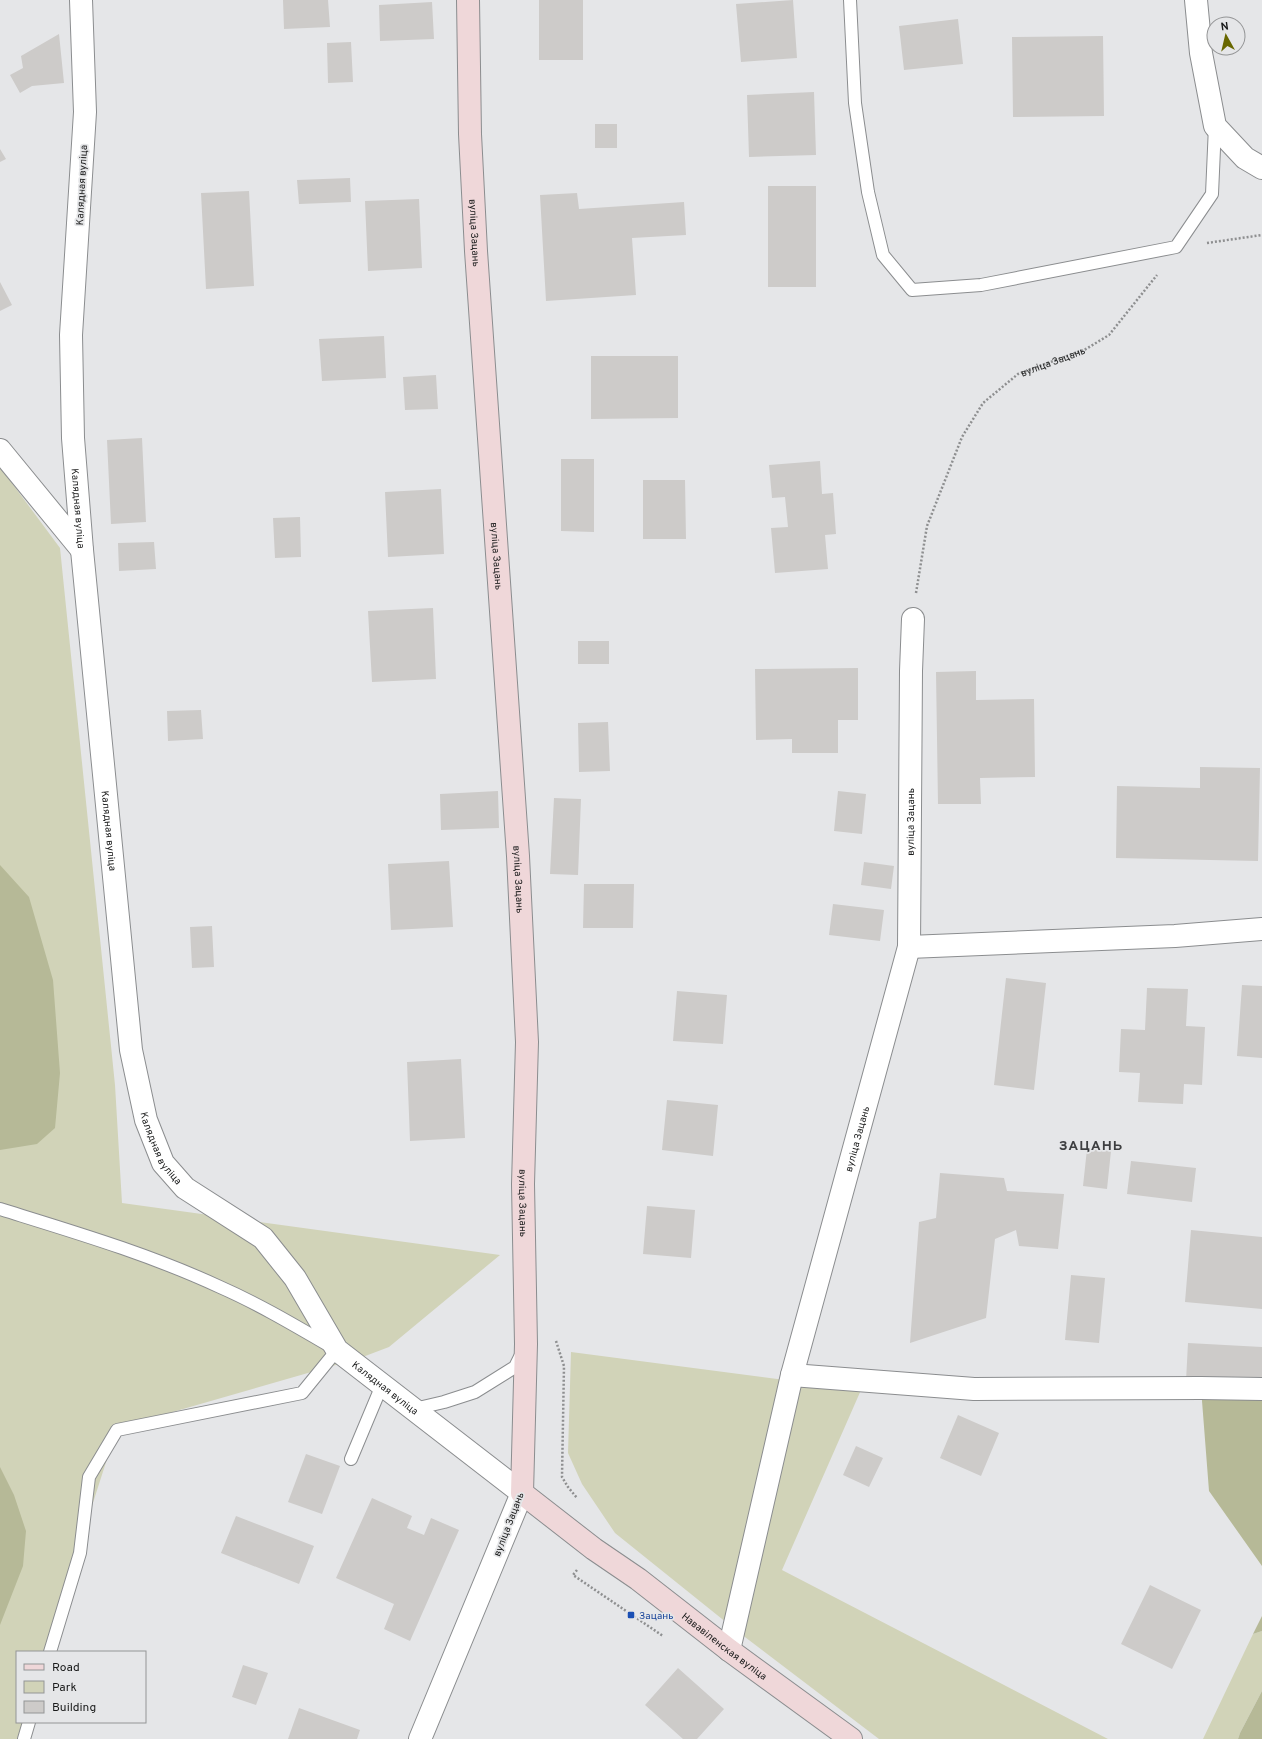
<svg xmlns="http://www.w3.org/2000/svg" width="1262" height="1739" font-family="Overpass,sans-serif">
<rect width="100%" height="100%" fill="#e5e6e8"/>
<path fill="#d1d3b8" d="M0,467L60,548L115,1085L122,1203L500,1255L389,1347L360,1358L117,1428L45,1652H17V1722H23L17,1739H0Z
M571,1352L861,1390L782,1570L1108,1739H879L737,1631L615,1533L582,1484L568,1453Z
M1262,1631V1691L1240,1733L1238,1739H1203L1253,1634Z"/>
<path fill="#b6b997" d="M0,865L29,897L53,980L60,1073L55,1128L37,1144L0,1150Z
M1201,1388L1262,1389V1566L1209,1491Z
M0,1467L14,1495L26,1531L23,1566L0,1625Z
M1262,1616V1631L1253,1634Z
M1262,1691V1739H1238L1240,1733Z"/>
<path fill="#cdcbc9" d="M283,0H328L330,27L284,29Z
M539,0H583V60H539Z
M793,0L797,58L741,62L736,4Z
M432,2L434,39L380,41L379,5Z
M958,19L963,64L904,70L899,26Z
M59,34L64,83L32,86L20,93L10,75L23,68L21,56Z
M1103,36L1104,116L1013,117L1012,37Z
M351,42L353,82L328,83L327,43Z
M814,92L816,155L749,157L747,95Z
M595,124H617V148H595Z
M0,149L6,159L0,162Z
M350,178L351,202L299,204L297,180Z
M768,186H816V287H768Z
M249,191L254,286L206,289L201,193Z
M577,193L579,209L684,202L686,235L632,238L636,295L546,301L540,195Z
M419,199L422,268L368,271L365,201Z
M0,282L12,305L0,311Z
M384,336L386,378L322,381L319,339Z
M591,356H678V418L591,419Z
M436,375L438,409L405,410L403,377Z
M142,438L146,522L111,524L107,440Z
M561,459H594V532L561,531Z
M820,461L822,494L833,493L836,534L825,535L828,569L775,573L771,528L788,527L785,497L772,498L769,465Z
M643,480H685L686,539H643Z
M441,489L444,554L388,557L385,492Z
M300,517L301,557L275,558L273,518Z
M154,542L156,569L119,571L118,543Z
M433,608L436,679L372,682L368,611Z
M578,641H609V664H578Z
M858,668V720H838V753H792V739L756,740L755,669Z
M976,671V700L1034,699L1035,777L980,778L981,804H938L936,672Z
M201,710L203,739L168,741L167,711Z
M608,722L610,771L579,772L578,723Z
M1200,767L1260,768L1258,861L1116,858L1117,786L1200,788Z
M498,791L499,828L441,830L440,794Z
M838,791L866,794L862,834L834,831Z
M554,798L581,799L578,875L550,874Z
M449,861L453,927L391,930L388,864Z
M864,862L894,866L891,889L861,885Z
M584,884H634L633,928H583Z
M833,904L884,910L880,941L829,935Z
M212,926L214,967L192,968L190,927Z
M1006,978L1046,983L1034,1090L994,1085Z
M1242,985L1262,986V1058L1237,1056Z
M1147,988L1188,989L1186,1026L1205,1027L1202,1085L1184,1084L1183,1104L1138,1102L1140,1073L1119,1072L1121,1029L1145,1030Z
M677,991L727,995L723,1044L673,1041Z
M461,1059L465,1138L410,1141L407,1062Z
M667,1100L718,1105L713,1156L662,1150Z
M1087,1149L1111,1151L1107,1189L1083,1186Z
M1131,1161L1196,1168L1192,1202L1127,1194Z
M940,1173L1004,1178L1007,1191L1064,1194L1058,1249L1019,1246L1016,1230L995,1239L986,1318L910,1343L919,1222L936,1218Z
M647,1206L695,1210L691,1258L643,1254Z
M1191,1230L1262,1237V1309L1185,1302Z
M1071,1275L1105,1278L1099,1343L1065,1340Z
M1188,1343L1262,1347V1384L1186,1381Z
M958,1415L999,1433L981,1476L940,1458Z
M856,1446L883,1458L869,1487L843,1475Z
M306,1454L340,1466L322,1514L288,1502Z
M372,1498L412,1516L407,1528L424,1535L431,1518L459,1530L410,1641L384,1629L394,1604L336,1578Z
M236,1516L314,1546L299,1584L221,1553Z
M1150,1585L1201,1610L1172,1669L1121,1644Z
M243,1665L268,1673L256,1705L232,1697Z
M678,1668L724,1709L697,1739H683L645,1705Z
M299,1708L360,1730L357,1739H288Z"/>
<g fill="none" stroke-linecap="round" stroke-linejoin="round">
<defs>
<path id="lane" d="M850,0L855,103L868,192L883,255L912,290L981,285L1176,247L1212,194L1215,126
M0,1209C74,1232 149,1254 220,1287C261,1305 299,1328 337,1350L302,1393L117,1430L89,1477L80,1553L50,1652
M414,1409L444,1402L475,1392L515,1367L522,1353
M351,1459L382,1385
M24,1739L29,1722"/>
<g id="street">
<path id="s2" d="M81,0L85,112L71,335L73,438L82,550L131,1050L146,1120L163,1163L185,1188L263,1238L295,1278L337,1350L522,1493L420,1739"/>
<path d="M1196,0L1201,53L1215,126L1245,158L1262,168"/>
<path d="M0,450L82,550"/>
<path d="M909,947L1175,936L1262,929"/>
<path d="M792,1375L974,1389L1201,1388L1262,1389"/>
<path id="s3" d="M729,1650L792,1375L909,947L911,671L913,619"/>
</g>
<g id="secondary">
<path id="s4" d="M468,0L470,134L476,251L518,856L527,1042L523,1184L526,1344L522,1493L594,1549L638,1579L729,1650L851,1739"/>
</g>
</defs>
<use href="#lane" stroke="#8b8d8f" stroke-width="14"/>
<use href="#street" stroke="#8b8d8f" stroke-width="24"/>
<use href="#secondary" stroke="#8b8d8f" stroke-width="24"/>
<g stroke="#8e8f90" stroke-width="2.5" stroke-dasharray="2 2" stroke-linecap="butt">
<path d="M1207,243L1262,235"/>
<path id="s1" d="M916,593L927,526L962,437L983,403L1018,374L1086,349L1109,335L1157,275"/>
<path d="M556,1341L564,1366L562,1477L568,1487L577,1498"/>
<path d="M577,1570L573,1575L663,1636"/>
</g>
<use href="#lane" stroke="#fff" stroke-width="12"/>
<use href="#street" stroke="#fff" stroke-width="22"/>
<use href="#secondary" stroke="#efd7d9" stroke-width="22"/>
</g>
<rect fill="#1a4fb4" stroke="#e5e6e8" stroke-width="1.5" x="627" y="1611" width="8" height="8" rx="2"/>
<g text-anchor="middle" stroke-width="3.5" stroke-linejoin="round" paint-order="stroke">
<g font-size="10" fill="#1a1b1b" stroke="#e5e6e8">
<text transform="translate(81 185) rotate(-87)" y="4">Калядная вуліца</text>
<text dy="4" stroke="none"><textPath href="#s4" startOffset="233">вуліца Зацань</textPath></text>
<text dy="4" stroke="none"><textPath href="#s1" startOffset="286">вуліца Зацань</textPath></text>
<text dy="4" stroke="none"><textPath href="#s2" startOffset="509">Калядная вуліца</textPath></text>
<text dy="4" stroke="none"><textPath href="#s4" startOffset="557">вуліца Зацань</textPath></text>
<text dy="4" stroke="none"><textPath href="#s3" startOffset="851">вуліца Зацань</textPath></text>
<text dy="4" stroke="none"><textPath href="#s2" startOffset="833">Калядная вуліца</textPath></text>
<text dy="4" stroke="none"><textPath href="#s4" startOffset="881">вуліца Зацань</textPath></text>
<text dy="4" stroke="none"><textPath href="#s3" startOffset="527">вуліца Зацань</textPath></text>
<text dy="4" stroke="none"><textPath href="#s2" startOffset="1157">Калядная вуліца</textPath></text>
<text dy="4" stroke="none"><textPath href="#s4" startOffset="1205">вуліца Зацань</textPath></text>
<text dy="4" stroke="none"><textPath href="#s2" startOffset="1493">Калядная вуліца</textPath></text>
<text transform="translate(508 1524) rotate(-69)" y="4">вуліца Зацань</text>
<text dy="4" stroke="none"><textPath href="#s4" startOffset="1749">Нававіленская вуліца</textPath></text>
</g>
<g font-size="10" fill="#164399" stroke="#e5e6e8" text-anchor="start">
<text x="639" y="1619">Зацань</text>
</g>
<g font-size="14" font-weight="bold" letter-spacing="1" fill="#3e3f41" stroke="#e5e6e8">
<text x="1091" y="1150">ЗАЦАНЬ</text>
</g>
</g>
<rect x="16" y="1651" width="130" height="72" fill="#e5e6e8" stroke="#949596"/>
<rect x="24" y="1664" width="20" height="6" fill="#efd7d9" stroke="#949596"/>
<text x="52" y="1671" font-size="12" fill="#1a1b1b">Road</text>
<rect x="24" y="1681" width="20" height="12" fill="#d1d3b8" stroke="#949596"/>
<text x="52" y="1691" font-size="12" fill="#1a1b1b">Park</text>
<rect x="24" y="1701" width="20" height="12" fill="#cdcbc9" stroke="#949596"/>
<text x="52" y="1711" font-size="12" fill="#1a1b1b">Building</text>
<g transform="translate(1226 36) rotate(352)"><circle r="19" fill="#e5e6e8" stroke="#949596"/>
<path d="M0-3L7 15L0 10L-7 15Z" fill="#686700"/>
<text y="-6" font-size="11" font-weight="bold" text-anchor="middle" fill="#1a1b1b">N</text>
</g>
</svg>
